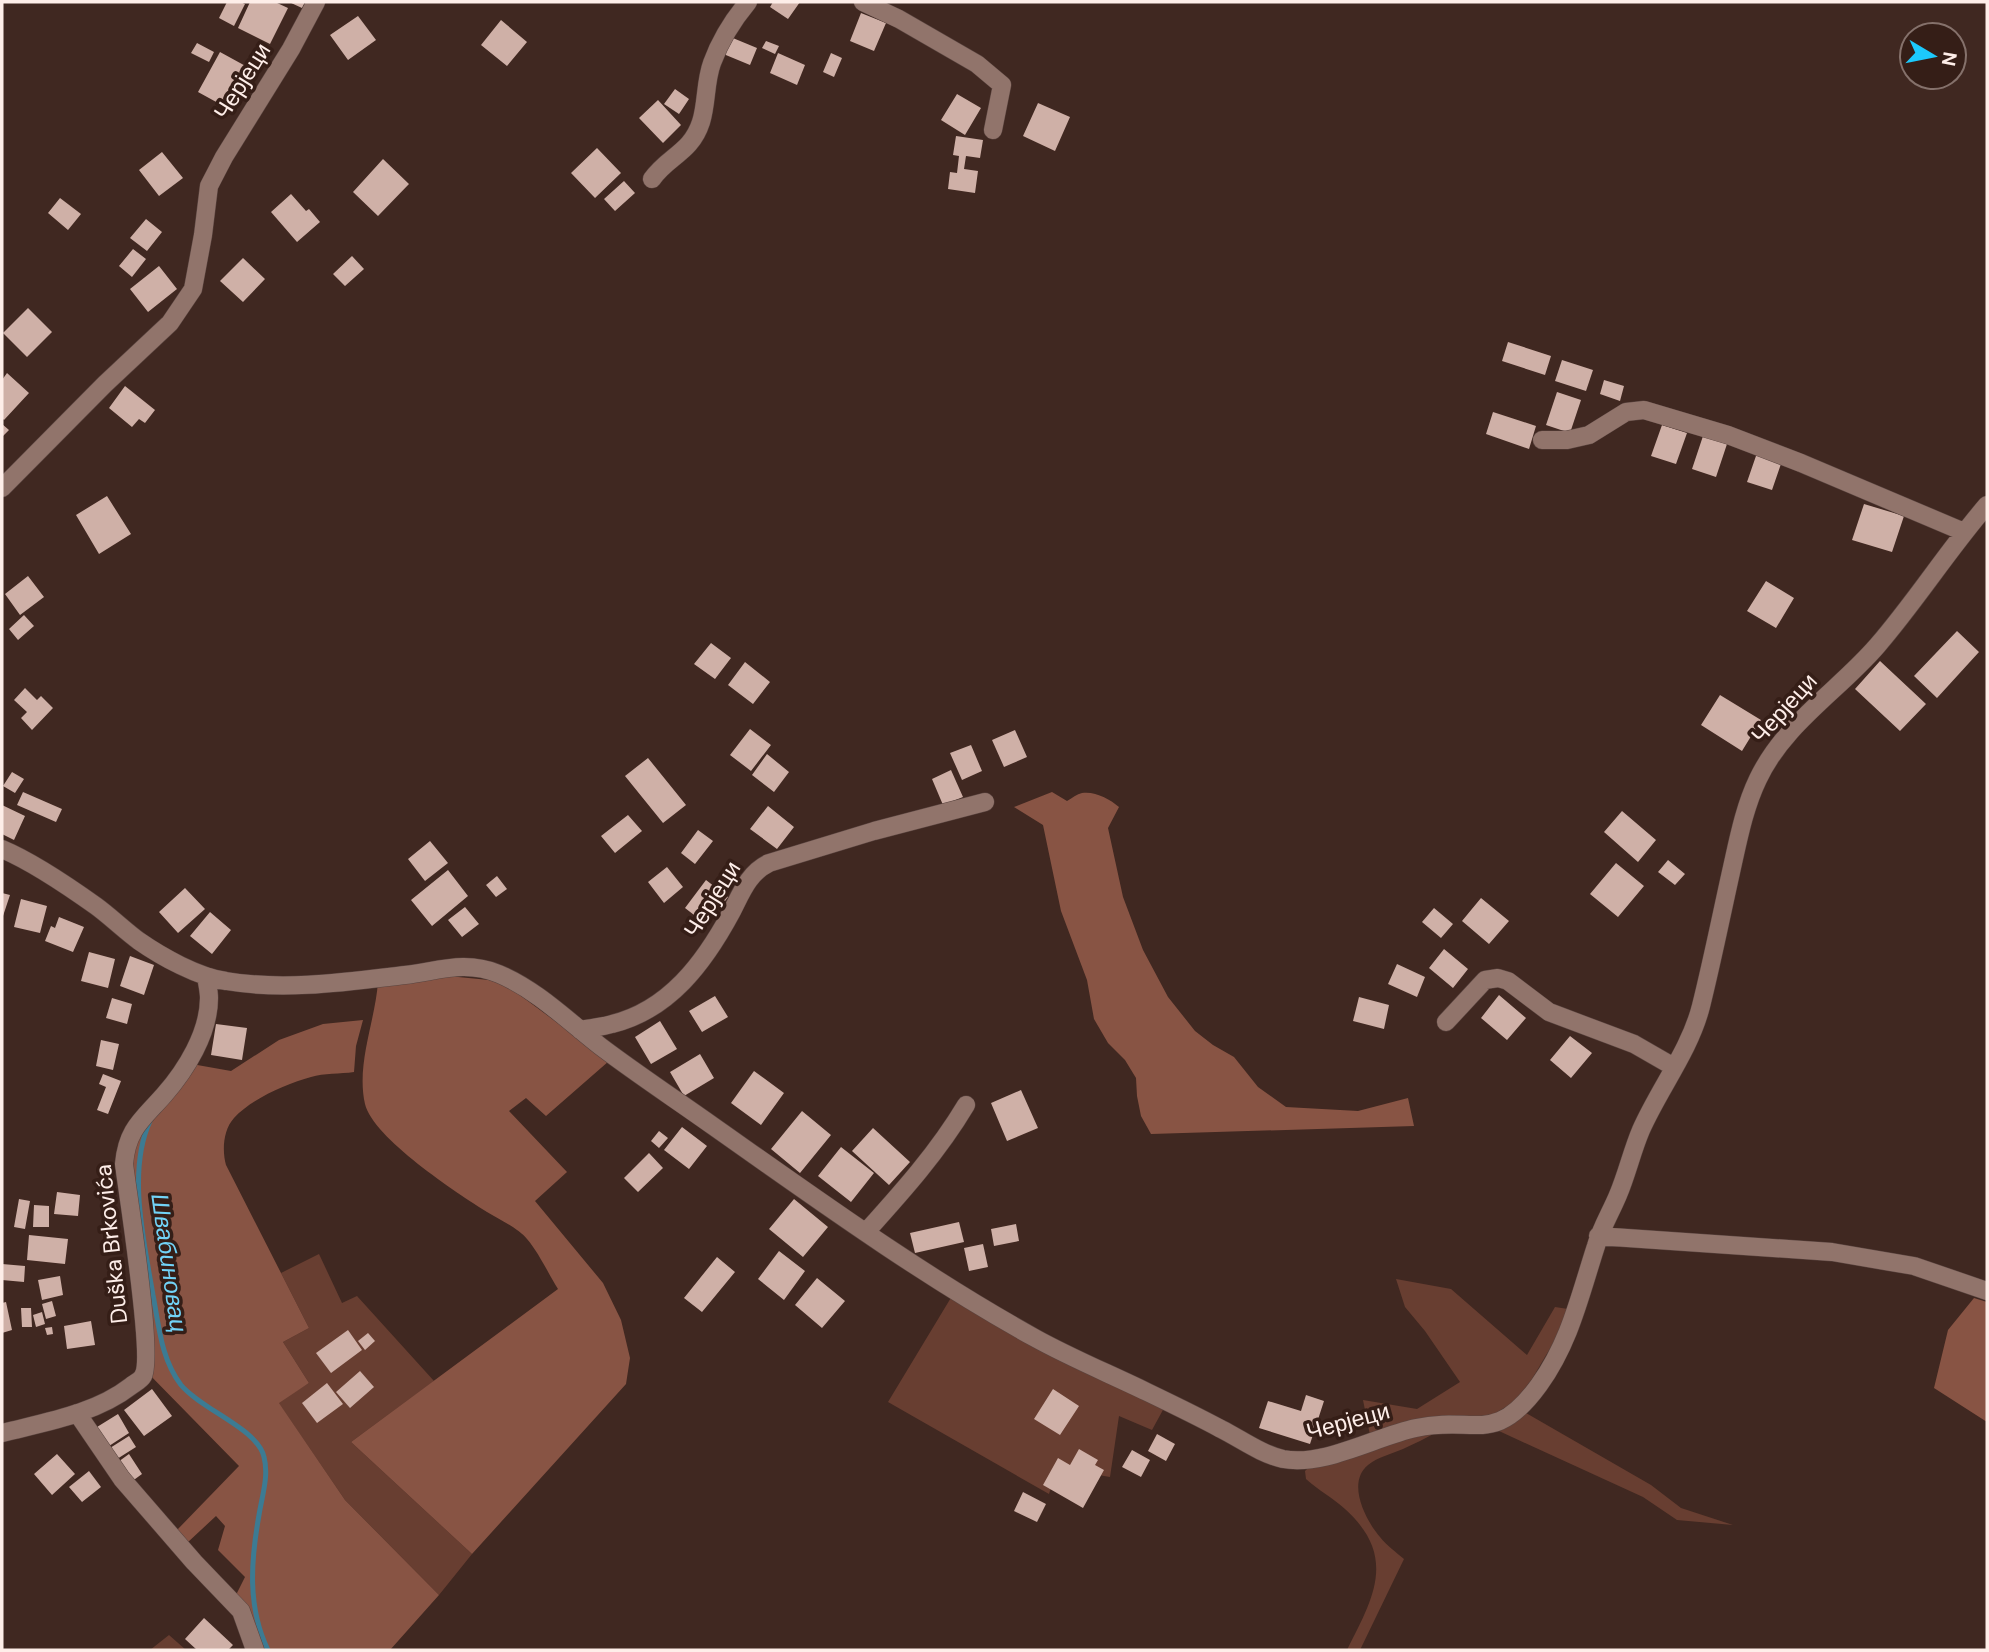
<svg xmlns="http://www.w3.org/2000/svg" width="1989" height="1652" font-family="'DM Sans',sans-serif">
<rect width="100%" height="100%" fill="#402821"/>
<path fill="#683e31" d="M319,1254L342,1303L357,1296L434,1381L351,1442L472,1554L439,1595L345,1500L278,1402L309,1383L283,1342L309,1328L281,1273Z
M1396,1279L1451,1289L1527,1355L1555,1307L1568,1309L1555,1340L1532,1379L1514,1402L1494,1414L1370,1435L1363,1400L1417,1409L1460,1382L1425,1331L1405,1307Z
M952,1296L1164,1408L1152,1430L1119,1416L1110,1477L1057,1468L1049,1494L888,1402Z
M1526,1413L1651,1485L1681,1508L1733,1525L1677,1520L1643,1497L1499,1431L1511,1425Z
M1437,1432C1426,1438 1414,1444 1403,1449C1391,1454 1378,1457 1368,1465C1346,1483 1366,1521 1380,1537C1387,1546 1396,1552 1404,1559L1360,1650H1347C1373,1598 1398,1557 1345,1509C1333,1498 1318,1490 1306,1479L1305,1471L1308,1468L1383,1443Z
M169,1635L186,1650H150Z"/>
<path fill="#885444" d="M1052,792L1067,801C1072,798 1077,794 1082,793C1095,791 1110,799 1119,807L1108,828L1123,897L1143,950L1168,997L1195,1031L1213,1045L1234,1057L1258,1087L1286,1107L1358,1111L1408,1098L1414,1126L1151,1134L1141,1116L1137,1096L1136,1078L1125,1060L1108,1043L1094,1019L1087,980L1061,911L1043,825L1014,807Z
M448,976L489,980L509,987L609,1061L546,1116L526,1098L509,1111L567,1172L535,1201L603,1283L621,1320L630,1358L626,1384L472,1554L351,1442L558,1289C548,1273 539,1253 527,1239C519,1229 499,1219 487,1212C457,1193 373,1138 365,1104C356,1064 375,1022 378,982Z
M363,1020L356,1046L354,1072C340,1074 324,1073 311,1077C286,1084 251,1099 234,1118C223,1130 222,1151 226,1165L309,1328L283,1342L309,1383L279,1403L345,1500L439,1595L390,1650H250L234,1599L245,1577L218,1550L225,1526L216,1516L187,1543L177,1530L239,1466L142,1367L120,1148L186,1063L231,1071L279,1040L323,1024Z
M1974,1298L1987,1302V1422L1934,1388L1948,1330Z"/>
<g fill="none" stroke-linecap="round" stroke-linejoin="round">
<path stroke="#3c7b93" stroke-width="5" d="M150,1121C127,1171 144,1242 153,1295C159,1326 161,1359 181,1385C202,1410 258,1429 264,1457C269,1476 262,1496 259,1515C251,1560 247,1607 268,1650"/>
</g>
<path fill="#cfb0a7" d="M227,2H240L245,4L234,26L219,18Z
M250,2H275L288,8L270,44L238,28Z
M289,2H305L302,8Z
M773,2H800L788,19L770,7Z
M861,13L886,23L874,51L850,41Z
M358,16L376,40L348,60L330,35Z
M501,20L527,42L507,66L481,45Z
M728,36L757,48L750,65L721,53Z
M766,41L779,46L775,54L762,48Z
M197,43L214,52L209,62L191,53Z
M220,52L251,69L229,109L198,92Z
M778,53L805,65L797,85L770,73Z
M831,53L842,58L834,77L823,72Z
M675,89L689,99L679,114L664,104Z
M957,94L981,108L965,135L941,120Z
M658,100L681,125L663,143L639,118Z
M1038,103L1070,117L1055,151L1023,136Z
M956,136L983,140L980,158L966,156L964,169L978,171L975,193L948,189L950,172L957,173L959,156L953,155Z
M597,148L621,173L595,198L571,173Z
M162,152L183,178L159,196L139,170Z
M383,159L409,184L378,216L353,192Z
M624,181L635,193L615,211L604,199Z
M291,194L306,211L309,209L320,222L297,242L271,212Z
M60,198L81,214L68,230L48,213Z
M146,219L162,232L147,251L130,238Z
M133,249L146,259L132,277L119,266Z
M352,256L364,269L345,286L333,274Z
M243,258L265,279L243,302L220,281Z
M159,266L177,289L148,312L130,289Z
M28,308L52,332L27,357L3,333Z
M1508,342L1551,356L1545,375L1502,361Z
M1562,360L1593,370L1586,391L1555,381Z
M7,373L29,393L4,420L2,418V380Z
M1604,380L1624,386L1620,401L1600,394Z
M125,386L155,410L145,423L139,419L132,427L109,408Z
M1557,392L1581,400L1570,433L1546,425Z
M1493,412L1536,426L1529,449L1486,434Z
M2,424L9,430L2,437Z
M1662,425L1687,433L1676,464L1651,456Z
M1703,436L1727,444L1716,477L1692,469Z
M1757,453L1782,461L1772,490L1747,482Z
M107,496L131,534L99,554L76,515Z
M1864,504L1904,516L1892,552L1852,540Z
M28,576L44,597L20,615L5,594Z
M1766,581L1794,598L1776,628L1747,611Z
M24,615L34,626L18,640L9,629Z
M1957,631L1979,652L1937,698L1914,676Z
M711,643L731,658L715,679L694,664Z
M1880,661L1926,704L1900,731L1855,689Z
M745,662L770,682L753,704L728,685Z
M25,688L37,700L41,696L53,708L32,730L21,718L27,712L14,700Z
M1720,695L1761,720L1742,751L1701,725Z
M750,729L771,745L751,771L730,755Z
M1015,730L1027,757L1004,767L992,740Z
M971,745L982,771L962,780L950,753Z
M767,754L789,772L774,792L752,775Z
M648,758L686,805L663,823L625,776Z
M951,770L963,797L943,805L932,779Z
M12,772L24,779L15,793L3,786Z
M23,792L62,809L56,822L17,805Z
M2,805L25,816L14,840L2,834Z
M768,806L794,827L777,849L750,829Z
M1622,811L1656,840L1638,862L1604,832Z
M628,815L642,831L615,853L601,836Z
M698,830L713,841L695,864L681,853Z
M430,841L448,863L425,881L408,859Z
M1668,860L1685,874L1675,885L1658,872Z
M1616,863L1644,886L1618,917L1590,894Z
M667,867L683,887L664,903L648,882Z
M448,870L468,896L432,926L411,900Z
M497,876L507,889L496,897L486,885Z
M706,880L728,897L707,925L685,908Z
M185,888L205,909L178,933L159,912Z
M2,893L10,895L2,919Z
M1481,898L1509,921L1489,944L1462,921Z
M21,899L47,906L40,933L14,927Z
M465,907L479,924L462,937L448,920Z
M1434,908L1453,924L1441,938L1422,922Z
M210,912L231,930L212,954L190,936Z
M59,917L84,927L73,952L45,941L51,926L55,928Z
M1444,949L1468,969L1453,988L1429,968Z
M89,952L115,959L108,988L81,981Z
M130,956L154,965L144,995L120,986Z
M1397,964L1425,977L1417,997L1388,984Z
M1499,995L1526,1018L1507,1040L1481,1018Z
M715,996L728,1017L702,1032L689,1011Z
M1359,997L1389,1005L1384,1029L1353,1021Z
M112,998L132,1004L127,1024L106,1018Z
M660,1021L677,1049L651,1064L635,1037Z
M216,1024L247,1028L242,1060L211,1055Z
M1570,1036L1592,1053L1571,1078L1550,1060Z
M101,1040L119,1044L113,1070L96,1066Z
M700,1054L714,1078L684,1096L670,1072Z
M754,1071L784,1093L761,1125L731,1103Z
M103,1074L121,1081L108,1114L97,1110L106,1087L99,1084Z
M1021,1090L1038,1128L1007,1141L991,1103Z
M802,1111L831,1135L800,1173L771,1149Z
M682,1127L707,1146L689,1169L664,1150Z
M873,1128L910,1162L889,1185L852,1151Z
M659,1131L668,1138L659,1148L651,1141Z
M841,1147L874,1173L851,1202L818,1176Z
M649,1153L663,1168L638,1192L624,1178Z
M57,1192L80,1195L78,1216L54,1214Z
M19,1199L30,1201L25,1229L14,1227Z
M794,1199L828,1227L803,1257L769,1229Z
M34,1205L49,1206V1227H33Z
M959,1222L964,1242L915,1253L910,1233Z
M1016,1224L1019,1241L994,1246L991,1229Z
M29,1235L68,1239L65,1264L27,1260Z
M983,1244L988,1267L969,1271L964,1248Z
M779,1251L805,1271L784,1300L758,1279Z
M717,1257L735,1272L702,1312L684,1298Z
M2,1264L25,1266L24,1282L2,1280Z
M60,1276L63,1295L42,1300L38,1280Z
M817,1278L845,1301L822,1328L795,1305Z
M52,1301L56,1316L46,1319L42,1304Z
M6,1302L12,1330L2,1333V1303Z
M21,1308H31L32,1327H22Z
M42,1312L45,1324L36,1327L33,1315Z
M91,1321L95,1345L67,1349L64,1326Z
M52,1327L53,1334L47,1335L45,1328Z
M348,1330L362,1350L331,1373L316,1353Z
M368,1333L375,1341L365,1350L358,1341Z
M360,1371L374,1387L350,1408L336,1392Z
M327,1383L343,1404L317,1423L302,1403Z
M152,1389L172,1416L144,1436L124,1410Z
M1053,1389L1079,1406L1060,1435L1034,1419Z
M1306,1395L1324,1401L1310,1444L1259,1428L1268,1401L1301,1411Z
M118,1414L129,1433L109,1446L97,1427Z
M1157,1434L1175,1444L1166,1461L1148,1451Z
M129,1436L136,1447L117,1459L110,1448Z
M1079,1449L1098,1460L1095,1465L1104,1470L1083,1508L1043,1485L1058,1458L1070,1465Z
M1132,1450L1150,1460L1141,1477L1122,1467Z
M57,1454L75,1474L52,1495L34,1474Z
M129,1454L142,1474L131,1482L118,1462Z
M89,1471L101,1487L82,1502L69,1487Z
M1023,1492L1046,1504L1037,1522L1014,1511Z
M204,1618L233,1645L228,1650H197L185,1639Z"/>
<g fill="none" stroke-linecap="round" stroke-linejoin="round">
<defs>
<path id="street" d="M863,2L899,19L977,64L1002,85L993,130
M652,179C668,156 691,153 701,122C707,103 705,82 712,63C720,41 733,20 748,2
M1542,440H1567L1589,435L1626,412L1644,410L1728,435L1801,463L1964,532
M2,488L105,384L170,323L193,289L203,235L209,186L224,157L291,49L316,2
M2,849C33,862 68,886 96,906C111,917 124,930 139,941C162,957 198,977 226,981C284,991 346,982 405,975C439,971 465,960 499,974C537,990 568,1021 600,1046C637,1074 675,1099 713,1126C818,1200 923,1276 1035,1338C1071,1358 1110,1374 1147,1392C1172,1404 1197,1416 1221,1429C1241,1439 1261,1454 1283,1459C1324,1467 1377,1436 1416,1428C1475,1415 1494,1447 1539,1385C1570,1342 1580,1295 1596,1246C1601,1228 1611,1212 1618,1195C1627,1174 1632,1151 1641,1130C1659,1089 1690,1050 1701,1006C1712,962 1721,917 1731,872C1738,841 1744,808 1758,779C1784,724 1838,691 1877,646C1916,601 1948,550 1987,505
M1446,1022L1485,980L1498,978L1508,981L1549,1012L1634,1044L1674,1067
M580,1030C590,1028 602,1027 612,1024C669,1010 704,963 731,913C741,894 748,873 769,863L874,831L985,802
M866,1232C902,1192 938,1152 966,1105
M1598,1236L1832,1252L1914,1266L1987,1291
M77,1413L122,1479L194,1562L241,1611L255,1650
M2,1433C45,1422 95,1414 131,1386C135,1383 141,1380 143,1376C154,1358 128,1195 124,1164C127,1129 142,1120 164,1095C186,1070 209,1033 209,998C209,991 207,983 206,976"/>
</defs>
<use href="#street" stroke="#5a4540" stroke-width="19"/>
<use href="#street" stroke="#91746b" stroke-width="18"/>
</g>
<g text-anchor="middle" stroke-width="7" stroke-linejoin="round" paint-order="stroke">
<g font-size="23" fill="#feeee9" stroke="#351e17">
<text transform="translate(242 81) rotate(-58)" y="8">Черјеци</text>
<text transform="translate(1784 708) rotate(-48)" y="8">Черјеци</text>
<text transform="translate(712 899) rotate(-58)" y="8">Черјеци</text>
<text transform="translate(111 1244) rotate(-96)" y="8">Duška Brkovića</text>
<text transform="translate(1348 1421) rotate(-15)" y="8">Черјеци</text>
</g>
<g font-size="24" font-style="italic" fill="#72d3f7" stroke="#351e17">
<text transform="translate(169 1263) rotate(82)" y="8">Швабиновац</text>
</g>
</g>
<rect width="1989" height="1652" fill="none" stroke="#feeee9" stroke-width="7"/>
<g transform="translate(1933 56) rotate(100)"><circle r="33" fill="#351e17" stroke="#85716b" stroke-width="2"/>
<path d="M0-5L12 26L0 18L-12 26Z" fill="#1cc9fc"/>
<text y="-10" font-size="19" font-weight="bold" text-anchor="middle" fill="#feeee9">N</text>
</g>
</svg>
